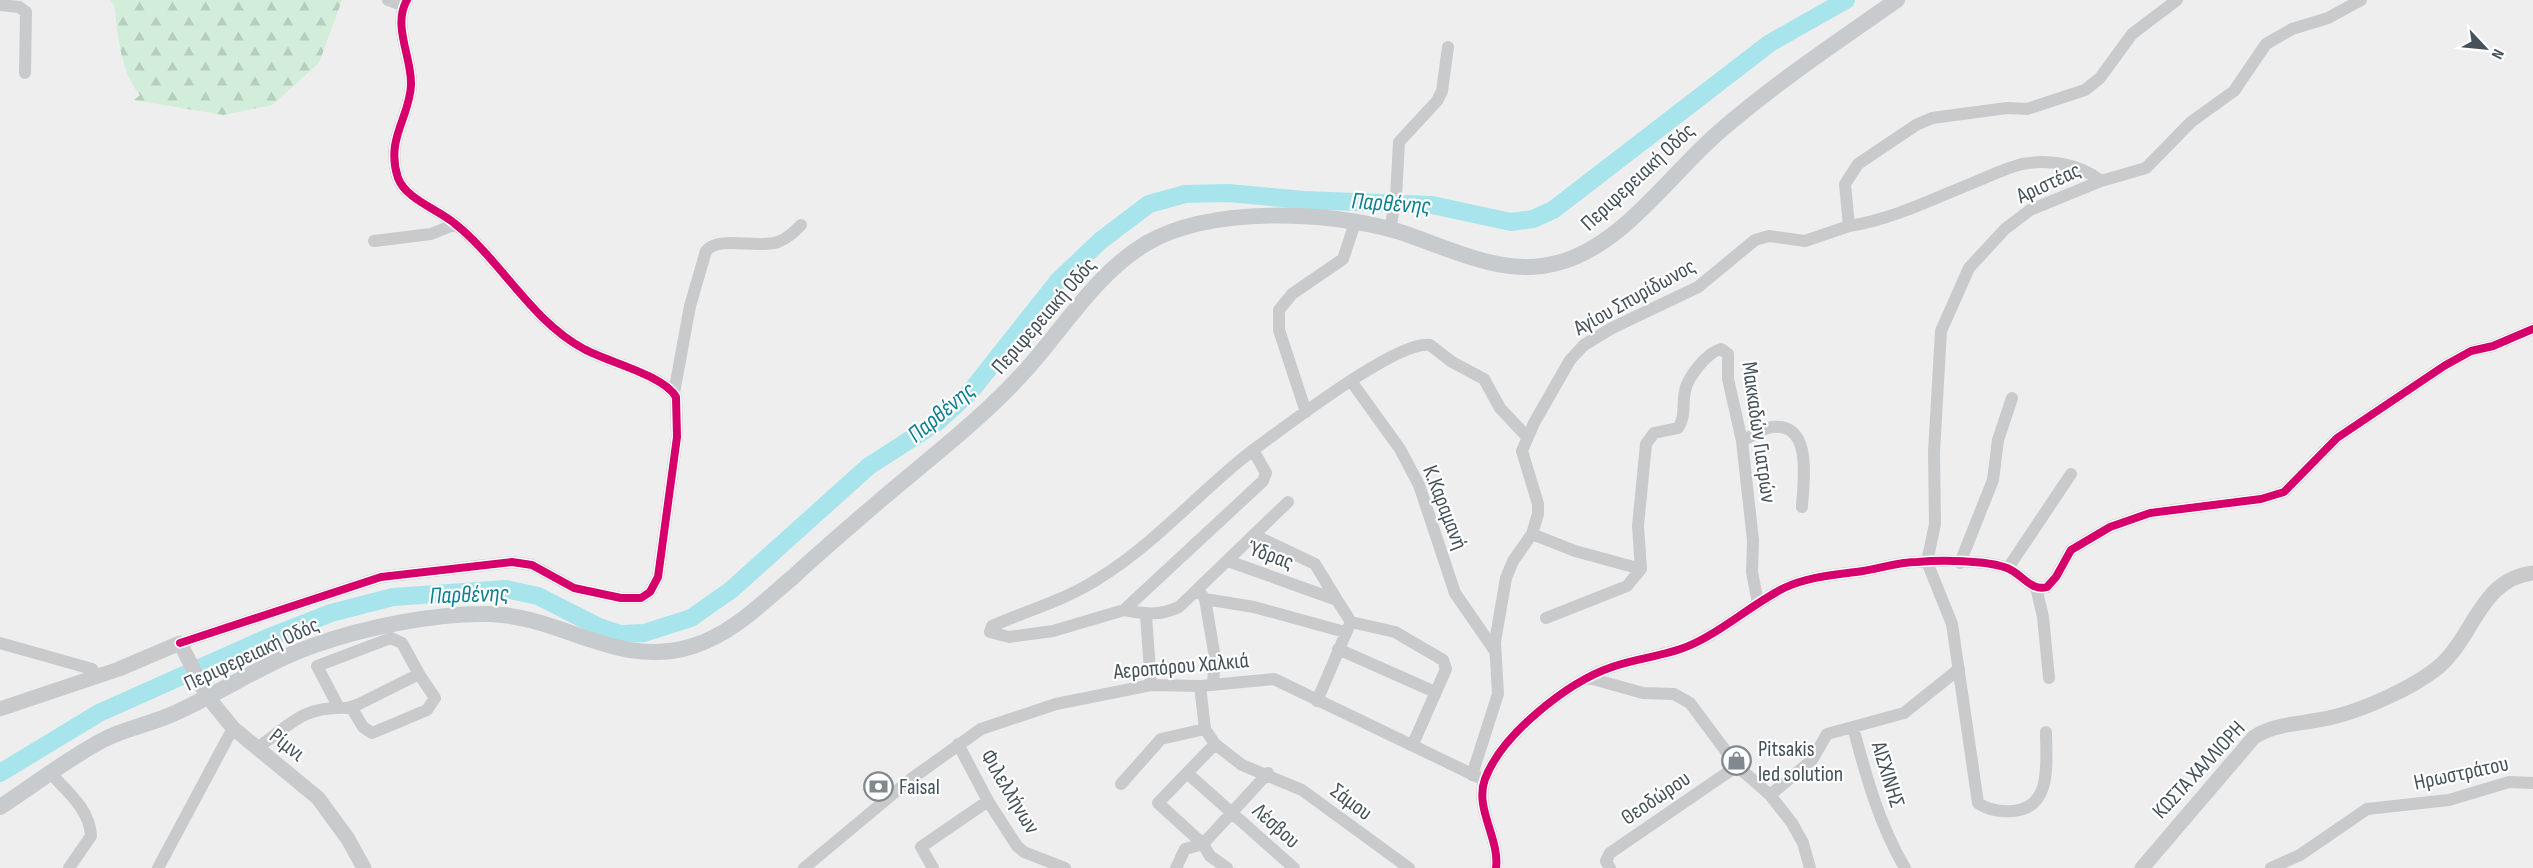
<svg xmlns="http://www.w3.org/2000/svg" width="2533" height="868" font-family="'Sofia Sans Condensed',sans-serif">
<defs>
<pattern id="forest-firs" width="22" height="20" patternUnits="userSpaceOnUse" patternTransform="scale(1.5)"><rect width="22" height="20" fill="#d2eeda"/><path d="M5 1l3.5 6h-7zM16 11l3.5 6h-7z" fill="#b6cebd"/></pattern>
</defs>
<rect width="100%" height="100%" fill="#efeeee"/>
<path fill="url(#forest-firs)" d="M110,0H342L319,63L272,105L223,115L134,100L140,95C120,72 118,33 114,5Z"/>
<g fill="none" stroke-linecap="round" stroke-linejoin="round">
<path stroke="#a7e4ec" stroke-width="18" d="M0,773L99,713L267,638L331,613L393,597L506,589L538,596L599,627L620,634L644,633L691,618L731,590L869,466L936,423L971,391L1058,281L1100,241L1149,204L1185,194L1228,193L1304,200L1432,205L1511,222L1533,219L1553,210L1770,43L1846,0"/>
<path stroke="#c8cacc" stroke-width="12" d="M388,0L404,6
M0,5L19,7L26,12L25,73
M1849,226C1893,219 1933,199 1975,182C1990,176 2006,168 2022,164C2048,159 2080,164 2101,181
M1390,229L1396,197L1399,142L1437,101L1442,91L1448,47
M374,241L431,234L456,224
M1351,381L1400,449L1419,485L1455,593L1495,651
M674,393L690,306L706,251C719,235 757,249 778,242C788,238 794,232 801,225
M1306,412L1279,330V310L1292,294L1343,259L1355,223
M1742,441C1751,437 1762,428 1772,427C1814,422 1803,484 1802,507
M1253,450C1201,490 1157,542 1101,577C1068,599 1029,610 992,626L990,632L1009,637L1053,631L1124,610L1263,481L1266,473L1253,450C1284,428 1398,339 1430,345L1452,362L1484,379L1500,408L1527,437
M1532,534L1575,551L1641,569L1627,586L1546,618
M1254,535L1315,564L1337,600
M1228,561L1337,600L1351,622L1395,632L1443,660L1446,669L1413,744
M1927,562L1935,524L1934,452L1941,331L1969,268L2005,229L2030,210L2101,181L2146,168L2191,122L2234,91L2266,44L2292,29L2328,18L2361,0
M1927,562L1952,624L1978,803C1988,810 2001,812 2013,811C2053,808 2046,761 2046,732
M1960,563L1993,480L1998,440L2012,398
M2008,568L2071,474
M1641,569L1638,526L1646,444L1654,433L1678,428C1686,417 1682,404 1685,391C1687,378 1707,352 1721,349L1728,354V379L1742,441L1753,540L1752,572L1758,603
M2036,587L2043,617L2049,678
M1199,591L1205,599L1254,607L1345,632
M1205,599L1215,658L1213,683
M1124,610C1144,614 1160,616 1179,607L1288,502
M1146,615L1151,685
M0,643L92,669L97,677
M180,643L381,577L512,562L532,565L574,588L621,598H641L650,592L658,577L677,437L676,397C664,375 607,362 584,349C531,321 500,259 454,223C437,209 406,199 398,178C385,139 410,117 411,85C412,57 392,26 407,0
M1338,649L1435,692
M1589,678L1643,693L1674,694L1690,703L1737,766L1770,795L1792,823L1803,843L1810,868
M1200,686L1205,729L1215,744L1242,765L1302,790L1409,868
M1317,701L1349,626
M339,708L317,666L391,638L402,643L419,674
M1853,727C1866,776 1879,824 1905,868
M958,744L988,801L1017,846L1024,852L1065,868
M1215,744L1158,803L1203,844L1210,856L1227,868
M257,748C291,724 303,706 347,708L357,705L419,674L435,698L427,710L372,733L363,727L351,707
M1187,773L1294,868
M51,774C68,792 90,810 91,836L69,868
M1472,775L1498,694L1495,642L1506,578L1513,561L1532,534L1538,514V504L1522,451L1534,423L1570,360L1584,345L1612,328L1698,287L1755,240L1769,236L1805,241L1849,226L1845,184L1858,164L1916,125L1932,118L2007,108L2027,109L2085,90L2100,78L2132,34L2177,0
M1121,784L1161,739L1205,729
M1770,795L1812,760L1827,734L1904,713L1959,669
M1203,844L1268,773
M158,868L233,728
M804,868L911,779L981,729L1056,704L1151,685L1200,686L1274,679L1478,777
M933,868L921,847L988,801
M1176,868L1185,849L1203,844
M1496,868C1500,839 1474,808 1485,779C1502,734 1568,682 1612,667C1640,657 1669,656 1695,643C1727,628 1752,604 1784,588C1809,576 1836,575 1863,571C1881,568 1899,562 1917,562C1940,560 1986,560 2007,568C2021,573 2031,592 2047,587L2056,577L2071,550L2110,527L2150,513L2261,499L2284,492L2337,438L2444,366L2471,351L2493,346L2533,329
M1610,868L1606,861L1610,853L1737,766
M2271,868L2300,855L2367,809L2449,800L2509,782L2533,783"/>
<path stroke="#c8cacc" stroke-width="15" d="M0,709L119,669L180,643L207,696L233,728L318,798L348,839L364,868
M2142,868L2254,737C2278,722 2306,724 2333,717C2363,710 2412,688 2436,669C2474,639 2479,579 2533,573"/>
<path stroke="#c8cbce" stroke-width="16" d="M0,807C34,785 67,759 103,740C125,728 152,724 175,713C222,692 266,662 315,645C366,627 435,613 489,614C563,616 617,670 693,646C732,634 762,603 793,577C820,552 848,528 876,504C926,461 981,420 1025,371C1064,328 1096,273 1147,243C1211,206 1328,211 1397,231C1448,247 1502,278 1557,263C1622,247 1670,174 1719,132C1774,84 1837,42 1897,0"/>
<defs>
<path id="cycleway" d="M180,643L381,577L512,562L532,565L574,588L621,598H641L650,592L658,577L677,437L676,397C664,375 607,362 584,349C531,321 500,259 454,223C437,209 406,199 398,178C385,139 410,117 411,85C412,57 392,26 407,0
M1496,868C1500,839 1474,808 1485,779C1502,734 1568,682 1612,667C1640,657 1669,656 1695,643C1727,628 1752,604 1784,588C1809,576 1836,575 1863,571C1881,568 1899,562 1917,562C1940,560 1986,560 2007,568C2021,573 2031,592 2047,587L2056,577L2071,550L2110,527L2150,513L2261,499L2284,492L2337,438L2444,366L2471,351L2493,346L2533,329"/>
</defs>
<use href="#cycleway" stroke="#fff" stroke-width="11"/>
<use href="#cycleway" stroke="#d6006c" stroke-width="8"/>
</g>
<defs>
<symbol id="shop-ring" viewBox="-11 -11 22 22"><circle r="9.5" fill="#fff" stroke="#80898e" stroke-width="1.5"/><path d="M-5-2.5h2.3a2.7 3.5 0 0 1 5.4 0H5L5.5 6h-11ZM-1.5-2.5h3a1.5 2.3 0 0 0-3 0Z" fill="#80898e"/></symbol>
<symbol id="bank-ring" viewBox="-11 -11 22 22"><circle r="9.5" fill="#fff" stroke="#80898e" stroke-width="1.5"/><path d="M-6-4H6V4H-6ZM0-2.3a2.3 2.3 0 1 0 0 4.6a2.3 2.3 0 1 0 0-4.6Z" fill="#80898e"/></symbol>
</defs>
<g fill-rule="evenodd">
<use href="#shop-ring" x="1720" y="744" width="33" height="33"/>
<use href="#bank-ring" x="862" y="770" width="33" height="33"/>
</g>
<g text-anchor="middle" stroke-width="4.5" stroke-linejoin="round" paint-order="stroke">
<g font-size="22" fill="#45525a" stroke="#fff">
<text transform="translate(1637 176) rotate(-43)" y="8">Περιφερειακή Οδός</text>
<text transform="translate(2048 182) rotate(-25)" y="8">Αριστέας</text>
<text transform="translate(1634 296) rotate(-29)" y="8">Αγίου Σπυρίδωνος</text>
<text transform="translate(1043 315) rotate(-49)" y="8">Περιφερειακή Οδός</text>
<text transform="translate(1760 432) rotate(82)" y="8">Μακκαδών Γιατρών</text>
<text transform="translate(1446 507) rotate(69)" y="8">Κ.Καραμανή</text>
<text transform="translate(1271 554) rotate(20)" y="8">Ύδρας</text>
<text transform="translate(251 653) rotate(-25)" y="8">Περιφερειακή Οδός</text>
<text transform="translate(1181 665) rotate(-5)" y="8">Αεροπόρου Χαλκιά</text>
<text transform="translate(288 744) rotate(38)" y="8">Ρίμνι</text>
<text transform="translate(2198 769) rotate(-47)" y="8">ΚΩΣΤΑ ΧΑΛΛΙΟΡΗ</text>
<text transform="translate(2461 772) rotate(-12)" y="8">Ηρωστράτου</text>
<text transform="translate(1889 774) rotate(73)" y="8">ΑΙΣΧΙΝΗΣ</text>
<text transform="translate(1011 791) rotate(59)" y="8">Φιλελλήνων</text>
<text transform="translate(1655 797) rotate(-34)" y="8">Θεοδώρου</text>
<text transform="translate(1352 801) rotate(37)" y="8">Σάμου</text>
<text transform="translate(1277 825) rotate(42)" y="8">Λέσβου</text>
</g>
<g font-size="22" fill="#45525a" stroke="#fff" text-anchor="start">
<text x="1758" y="756">Pitsakis<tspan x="1758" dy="25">led solution</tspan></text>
<text x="899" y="794">Faisal</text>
</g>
<g font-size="24" font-style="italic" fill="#0e8090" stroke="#fff">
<text transform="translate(1391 203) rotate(4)" y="8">Παρθένης</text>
<text transform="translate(941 412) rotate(-40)" y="8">Παρθένης</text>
<text transform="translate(469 594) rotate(-2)" y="8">Παρθένης</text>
</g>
</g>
<g transform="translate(2485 48) rotate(116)" stroke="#ffffff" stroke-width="4.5" paint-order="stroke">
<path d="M0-4.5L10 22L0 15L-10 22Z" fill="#45525a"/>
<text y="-9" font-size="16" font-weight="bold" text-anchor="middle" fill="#45525a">N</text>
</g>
</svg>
